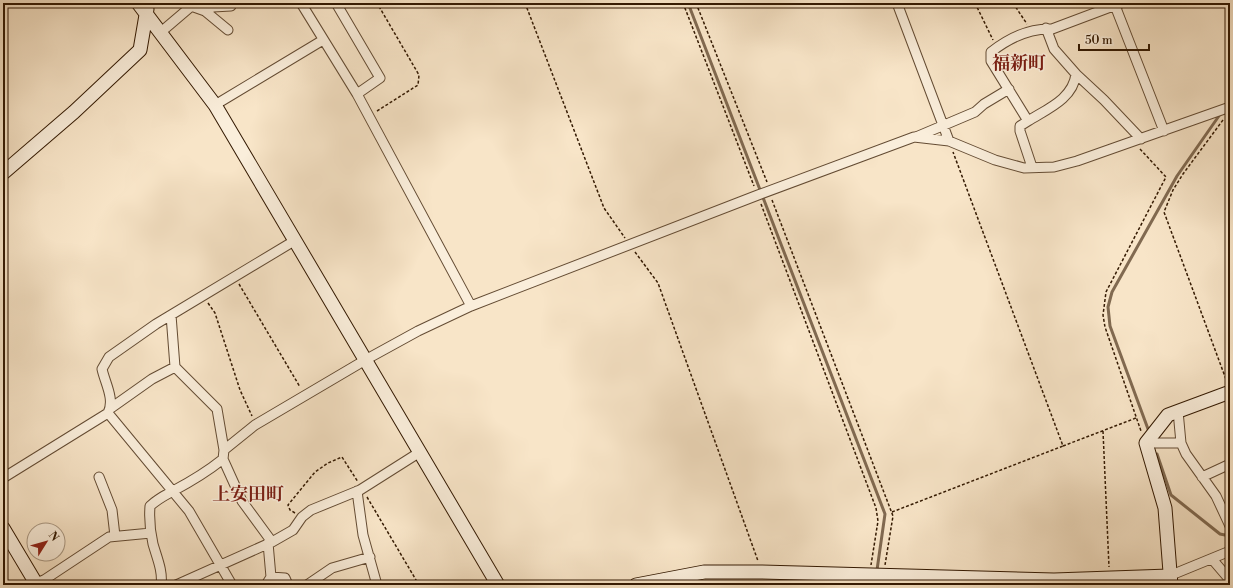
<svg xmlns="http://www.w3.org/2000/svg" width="1233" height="588" font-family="'Libre Bodoni','Noto Serif JP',serif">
<rect width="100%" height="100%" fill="#f8e5c8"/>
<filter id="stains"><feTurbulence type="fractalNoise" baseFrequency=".005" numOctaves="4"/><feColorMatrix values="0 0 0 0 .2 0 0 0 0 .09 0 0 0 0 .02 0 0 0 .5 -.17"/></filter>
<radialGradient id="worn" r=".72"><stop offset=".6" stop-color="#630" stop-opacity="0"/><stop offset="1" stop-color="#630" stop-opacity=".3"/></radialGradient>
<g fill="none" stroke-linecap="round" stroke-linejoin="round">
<path stroke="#816a51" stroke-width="3" d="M688,3L885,514L877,570
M1226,105L1230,100
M1148,429L1110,326L1108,307L1112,292L1177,176L1221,113
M1157,454L1171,495L1220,534L1230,536
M873,585V583"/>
<defs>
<path id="street" d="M301,3L357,94L471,306
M336,3L380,78L357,94
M897,3L949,141
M1114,3L1164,131
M191,6L205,11L228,30
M205,11L213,7L231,6
M1046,28L1054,49L1076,74C1073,99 1047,109 1028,121L991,61V52C1009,38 1030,28 1052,29L1121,3
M161,32L195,3
M1076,74L1104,100L1141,139
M215,105L323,40
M1028,121L1020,126V131L1032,167
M916,137L975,112L984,104L1009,89
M171,315L175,367L217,409L224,450
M111,408L152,379L175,367
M1178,411L1181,443L1186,454L1216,496L1230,526
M108,413L189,511L232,585
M1146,443H1181
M99,477L112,510L115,536
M1202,477L1230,464
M3,478L108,413C115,399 105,383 102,369L109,357L156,324L294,241
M357,491L363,535L377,585
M272,542L293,530L302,517L311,510L360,490L420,452
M1212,559L1230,580
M1169,576L1230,551
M271,577L285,578L288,585
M36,583L44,580L109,537L151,533
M161,585C163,571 157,558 153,544C150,531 149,519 150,506C159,498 164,496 173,491C190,482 208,471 223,459L224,450L255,425L367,359L418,331L471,306L758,195L914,137L949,141L995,160L1024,168L1054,167L1077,161L1230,107
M176,585L272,542L242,501L223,459
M266,585L271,577L268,543
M307,585L332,568L370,557"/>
<path id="secondary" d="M138,3L215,105L498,585
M3,173L74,112L140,50L147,9
M3,528L37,585
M636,585L704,572H762L1054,580L1169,576
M1171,585L1165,508L1146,443L1168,415L1230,392"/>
</defs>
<use href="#street" stroke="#644c34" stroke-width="11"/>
<use href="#secondary" stroke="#331902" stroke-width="15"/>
<path stroke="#331902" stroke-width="1.5" stroke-dasharray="3 2" stroke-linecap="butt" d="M525,3L604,208L625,238
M683,3L754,186
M696,3L767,182
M975,3L993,40
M1013,3L1027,24
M377,111L418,85L419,75L377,3
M1223,120L1183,174L1173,190L1164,212L1227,382
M1140,149L1166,177L1106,292L1103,315L1105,327L1141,431
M772,200L893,516L885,565
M761,204L876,508L878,521L871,565
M635,252L658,283L758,561
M239,284L300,387
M208,303L215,313L240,390L252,416
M1103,431L1109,567
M1063,446L1136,418
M367,497L419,585
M892,512L1063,446L953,152
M295,513L290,510L288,505L315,472L328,463L342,457L358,482"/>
<use href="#street" stroke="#faeedb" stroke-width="9"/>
<use href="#secondary" stroke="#faeedb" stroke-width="13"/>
</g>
<g text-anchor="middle" stroke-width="3" stroke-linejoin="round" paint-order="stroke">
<g font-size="18" font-weight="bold" fill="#7a1f14" stroke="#faeedb">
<text x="1019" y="69">福新町</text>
<text x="248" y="500">上安田町</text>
</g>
</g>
<rect width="1233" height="588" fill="none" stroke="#f8e5c8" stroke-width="16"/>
<rect x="4" y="4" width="1225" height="580" fill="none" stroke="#331902" stroke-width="2"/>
<rect x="8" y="8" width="1217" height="572" fill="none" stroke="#331902"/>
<g transform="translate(46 542) rotate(53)"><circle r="19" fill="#faeedb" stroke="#aa9984"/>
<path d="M0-3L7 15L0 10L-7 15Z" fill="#8f2418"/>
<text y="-6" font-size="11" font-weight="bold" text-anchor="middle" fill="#331902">N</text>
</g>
<path d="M1079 44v6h70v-6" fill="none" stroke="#331902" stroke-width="2"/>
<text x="1085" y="44" font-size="12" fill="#331902" stroke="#faeedb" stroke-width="3" paint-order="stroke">50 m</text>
<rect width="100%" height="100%" filter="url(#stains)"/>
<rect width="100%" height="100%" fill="url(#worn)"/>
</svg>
